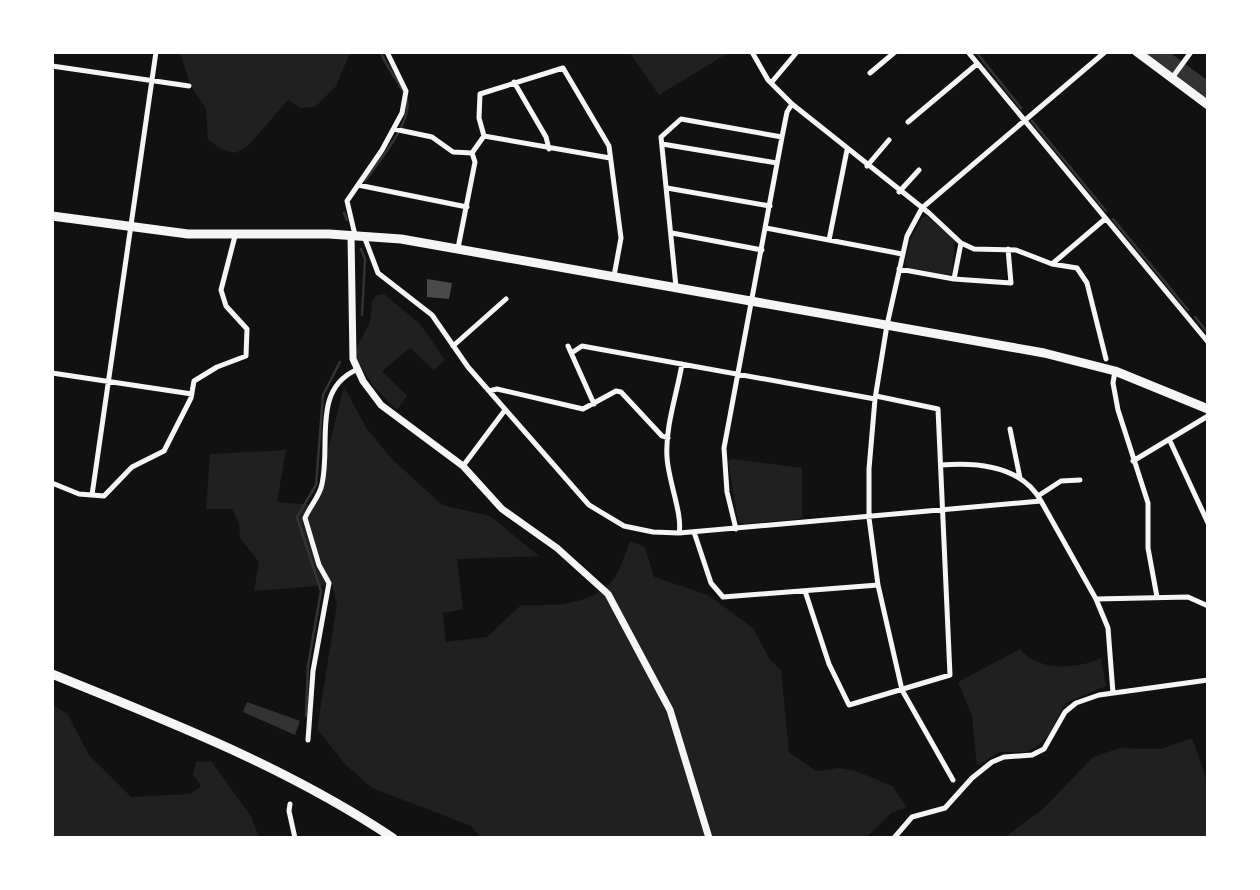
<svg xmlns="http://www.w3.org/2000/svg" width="1260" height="890" font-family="'Public Sans',sans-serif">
<rect width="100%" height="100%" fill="#111"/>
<path fill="#202020" d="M180,53H350L336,86L315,107L300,108L288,100L248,146L235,153L219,148L208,139L206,109L191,86Z
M728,53L659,95L630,53L728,52Z
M927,216L955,240L952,273L948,275L908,268L905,263L911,238L922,218Z
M384,294L420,324L445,360L434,370L410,348L382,371L407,396L397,410L374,387L353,355L370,322L372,301L377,295Z
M344,387L367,429L392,459L442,505L490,516L539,556L457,559L463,609L443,613L446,642L487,637L521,605C550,606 589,606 611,582C620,573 625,553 630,541L645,547L654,577L708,595L753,628L770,660L781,670L789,752L816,771L839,768L856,771L892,786L907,807L891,813L867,837H480L471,826L372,788L345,764L317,729L337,604L332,585L254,591L259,562L240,538L239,523L232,509H206L210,454L286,450L277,502L314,505Z
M732,459L802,468V516L800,519L741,524L738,521L728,461Z
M1020,649C1037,671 1076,670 1101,658L1106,686L1065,703L1048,736L1036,747L1025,752H999L977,766L972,716L958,682Z
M53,704L68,715L89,755L131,797L190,794L201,786L193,775L196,762L211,761L251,816L259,837H53Z
M1192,738L1207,781V837H1005L1043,809L1093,757L1120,748L1161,749Z"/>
<path fill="#333" d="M247,702L300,721L295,735L243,712Z"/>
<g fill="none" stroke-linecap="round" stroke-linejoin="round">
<path stroke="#333" stroke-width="2.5" d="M976,52L1021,108
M1032,121L1106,211
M365,181C377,164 413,121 407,100C402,84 387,70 381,52
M344,213L347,220
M1113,219L1188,310
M361,249L365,259L362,315
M1195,317L1208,333
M306,716L308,666L321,591L297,517L316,485L323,395L340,362"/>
<path stroke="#333" stroke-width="18" d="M1154,52L1208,92"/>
</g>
<path fill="#4a4a4a" d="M427,279L452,283L449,299L427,297Z"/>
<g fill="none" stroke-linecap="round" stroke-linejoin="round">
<path stroke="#f5f5f5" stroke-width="5" d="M752,52L768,80L792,104L929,213L961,243L974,249L1016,250L1052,264L1077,268L1087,283L1106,359
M968,52L1208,342
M52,66L189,86
M870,73L895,52
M1172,78L1191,52
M514,82L546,137L549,149
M771,83L797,52
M908,122L977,64
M394,129L432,137L453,152L472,153L475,162L458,248
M484,136L610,158
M662,144L777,163
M472,153L484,136L479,118L480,94L563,68L609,146L621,238L614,276
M867,166L889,140
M358,185L467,207
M667,188L770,206
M899,192L919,170
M766,228L902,254
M672,233L762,250
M355,235L347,201L382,150L402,113L406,91L387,52
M364,236L378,273L432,315L468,367L589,505L624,526L653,532L679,533L1041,501L1096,599L1188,597L1208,606
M829,240L847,150
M1052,264L1105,219
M899,269L954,279L961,243
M954,279L1011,283L1008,249
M676,287L661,137L681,119L782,137
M453,346L506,299
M568,346L594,404
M573,352L582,346L875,399
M1115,371L1113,383L1118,410L1148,503V548L1157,597
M52,373L192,394
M489,391L497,389L583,409L616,391L621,392L662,436L668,438
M1010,429L1020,478
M1170,441L1208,523
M1133,461L1208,416
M941,465C977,462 1021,465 1041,501
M463,466L505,410
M52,483L79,494L104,496L132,467L164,451L191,398L194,381L217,367L246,356L247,329L226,306L221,290L235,236
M92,495L156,52
M1038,496L1061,481L1080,480
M736,529L727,492L724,448L782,137L787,112L792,104
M694,532L711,583L723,597L878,585
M679,533C683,515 668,480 667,457C665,427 677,394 682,364
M805,591L829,664L849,705L950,675L938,409L876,396
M1096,599L1108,628L1113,693
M308,740L313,671L329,583L319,565L305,518C310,506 320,496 322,484C331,443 312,390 356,370
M953,780L902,690L878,585L869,518V469L875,399L887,325L907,236L922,208L1105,52
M290,804L289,811L295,838
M894,838L912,817L945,808L972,778L992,762L1004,757L1032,755L1044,749L1065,712L1076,703L1099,695L1208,680"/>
<path stroke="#f5f5f5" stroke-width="7" d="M351,235L353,359L363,381L381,405L463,466L502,509L557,548L608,594L670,710L709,838"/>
<path stroke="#f5f5f5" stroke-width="9" d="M1137,52L1208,105
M52,216L188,234H329L401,239L1044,353L1115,371L1208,409"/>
<path stroke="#f5f5f5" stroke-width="9" d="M52,674C170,722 287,767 393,838"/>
</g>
<rect width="1260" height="890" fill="none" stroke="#ffffff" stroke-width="108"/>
</svg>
